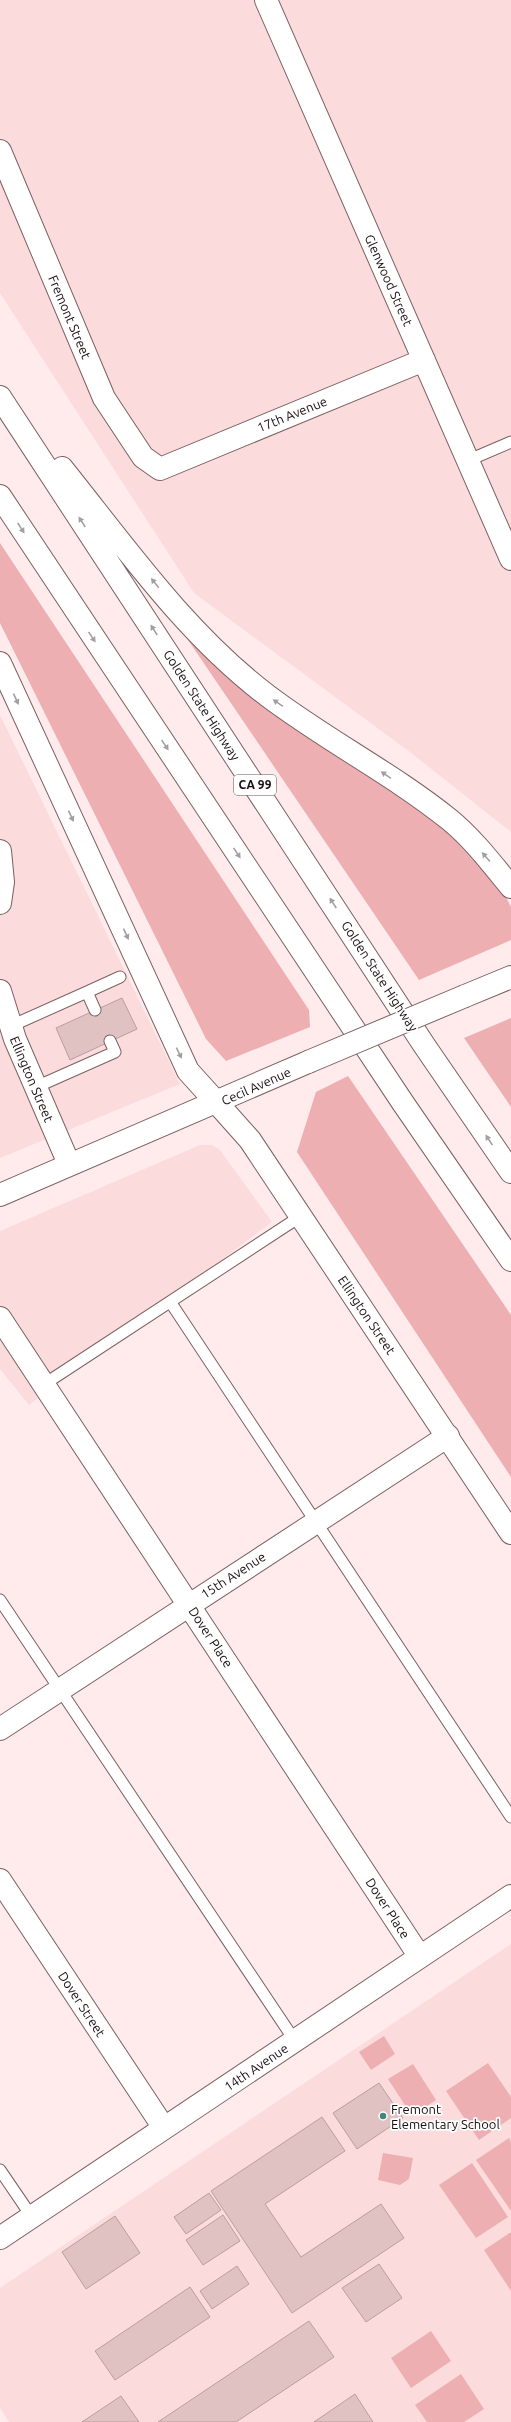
<svg xmlns="http://www.w3.org/2000/svg" width="511" height="2422" font-family="Ubuntu,sans-serif">
<rect width="100%" height="100%" fill="#ffebec"/>
<path fill="#fbdbdc" d="M0,0H511V832L410,752L194,593L0,293Z
M0,715L180,1084L0,1158Z
M200,1145H212L220,1150L272,1222L29,1405L0,1369V1231Z
M511,1944V2422H9L0,2408V2288Z"/>
<path fill="#edafb1" d="M0,543L309,1010L310,1027L226,1061L206,1039L0,623Z
M186,637L287,717L445,829L506,897L511,907V940L419,980Z
M511,1018V1107L464,1038Z
M348,1076L511,1315V1477L297,1152L316,1092Z
M384,2036L395,2054L371,2070L359,2052Z
M488,2063L511,2097V2118L479,2140L446,2091Z
M413,2064L436,2100L412,2116L388,2079Z
M509,2138L511,2142V2211L476,2160Z
M383,2153L413,2158L409,2179L400,2185L378,2180Z
M472,2163L508,2217L476,2238L439,2185Z
M511,2232V2291L484,2250Z
M431,2331L451,2361L411,2388L391,2358Z
M461,2374L484,2409L464,2422H427L415,2405Z"/>
<path fill="#e0c2c2" stroke="#bc9e9f" d="M122,998L137,1029L70,1060L56,1028Z
M379,2083L403,2118L357,2149L333,2113Z
M322,2117L345,2151L265,2204L301,2257L381,2204L404,2238L292,2313L211,2191Z
M209,2193L221,2210L186,2234L174,2217Z
M223,2215L240,2241L203,2265L186,2240Z
M115,2216L140,2253L86,2289L62,2252Z
M379,2264L402,2298L366,2322L342,2288Z
M237,2266L249,2284L212,2309L200,2291Z
M190,2287L210,2317L115,2380L95,2351Z
M309,2321L334,2357L236,2422H158Z
M355,2394L373,2422H314Z
M121,2396L139,2422H82Z"/>
<g fill="none" stroke-linecap="round" stroke-linejoin="round">
<defs>
<path id="service" d="M469,460L511,442
M87,992L120,977
M11,1026L87,992L95,1010
M36,1087L115,1052L110,1041
M171,1303L511,1817
M43,1385L301,1216
M0,1600L295,2041
M0,2170L32,2217"/>
<path id="minor" d="M266,0L511,559
M0,151L104,398L143,457L160,469L424,360
M0,851L3,882L0,903
M0,991L15,1039L69,1164
M0,1318L420,1957
M0,1729L448,1436
M0,1880L164,2128
M0,2238L511,1896"/>
<path id="secondary" d="M465,996L511,977
M217,1103L250,1140L511,1533
M0,1195L308,1062"/>
<path id="motorway" d="M0,397L424,1045L511,1172
M62,468C126,548 186,634 268,696C326,740 393,774 450,820C473,839 492,864 511,887
M0,496L403,1103L511,1260
M0,663L188,1071L217,1103"/>
</defs>
<use href="#service" stroke="#7b6161" stroke-width="13"/>
<use href="#minor" stroke="#7b6161" stroke-width="24"/>
<use href="#secondary" stroke="#7b6161" stroke-width="24"/>
<use href="#motorway" stroke="#7b6161" stroke-width="24"/>
<use href="#service" stroke="#fff" stroke-width="11"/>
<use href="#minor" stroke="#fff" stroke-width="22"/>
<use href="#secondary" stroke="#fff" stroke-width="22"/>
<use href="#motorway" stroke="#fff" stroke-width="22"/>
<defs>
<path id="secondary-bridge" d="M308,1062L465,996"/>
</defs>
<use href="#secondary-bridge" stroke="#7b6161" stroke-width="24" stroke-linecap="butt"/>
<use href="#secondary-bridge" stroke="#fff" stroke-width="22"/>
</g>
<defs><path id="oneway-solid" d="M-6-.8H1V-3.2L6.5 0L1 3.2V.8H-6Z"/></defs>
<g fill="#a39f9f">
<use href="#oneway-solid" transform="translate(82 522) rotate(-123)"/>
<use href="#oneway-solid" transform="translate(21 528) rotate(57)"/>
<use href="#oneway-solid" transform="translate(155 583) rotate(-129)"/>
<use href="#oneway-solid" transform="translate(154 630) rotate(-123)"/>
<use href="#oneway-solid" transform="translate(92 637) rotate(56)"/>
<use href="#oneway-solid" transform="translate(16 699) rotate(65)"/>
<use href="#oneway-solid" transform="translate(278 703) rotate(-146)"/>
<use href="#oneway-solid" transform="translate(165 745) rotate(56)"/>
<use href="#oneway-solid" transform="translate(386 775) rotate(-146)"/>
<use href="#oneway-solid" transform="translate(71 816) rotate(65)"/>
<use href="#oneway-solid" transform="translate(237 853) rotate(56)"/>
<use href="#oneway-solid" transform="translate(486 857) rotate(-131)"/>
<use href="#oneway-solid" transform="translate(333 903) rotate(-123)"/>
<use href="#oneway-solid" transform="translate(126 934) rotate(65)"/>
<use href="#oneway-solid" transform="translate(179 1053) rotate(64)"/>
<use href="#oneway-solid" transform="translate(489 1140) rotate(-124)"/>
</g>
<circle fill="#42877b" stroke="#fefefe" stroke-width="1.5" cx="383" cy="2116" r="4"/>
<g text-anchor="middle" stroke-width="3.5" stroke-linejoin="round" paint-order="stroke">
<rect fill="#fefefe" stroke="#5e5657" stroke-width="1" x="234" y="775" width="42" height="20" rx="3"/>
<g font-size="12" font-weight="bold" fill="#190e0f">
<text x="255" y="789">CA 99</text>
</g>
<g font-size="13" fill="#190e0f" stroke="#fefefe">
<text transform="translate(389 280) rotate(66)" y="5">Glenwood Street</text>
<text transform="translate(70 317) rotate(67)" y="5">Fremont Street</text>
<text transform="translate(292 414) rotate(-22)" y="5">17th Avenue</text>
<text transform="translate(202 705) rotate(57)" y="5">Golden State Highway</text>
<text transform="translate(380 976) rotate(57)" y="5">Golden State Highway</text>
<text transform="translate(32 1079) rotate(67)" y="5">Ellington Street</text>
<text transform="translate(256 1086) rotate(-24)" y="5">Cecil Avenue</text>
<text transform="translate(367 1315) rotate(56)" y="5">Ellington Street</text>
<text transform="translate(233 1575) rotate(-33)" y="5">15th Avenue</text>
<text transform="translate(211 1637) rotate(57)" y="5">Dover Place</text>
<text transform="translate(388 1908) rotate(57)" y="5">Dover Place</text>
<text transform="translate(82 2004) rotate(57)" y="5">Dover Street</text>
<text transform="translate(256 2067) rotate(-34)" y="5">14th Avenue</text>
</g>
<g font-size="13" fill="#190e0f" stroke="#fefefe" text-anchor="start">
<text x="391" y="2114">Fremont<tspan x="391" dy="15">Elementary School</tspan></text>
</g>
</g>
</svg>
